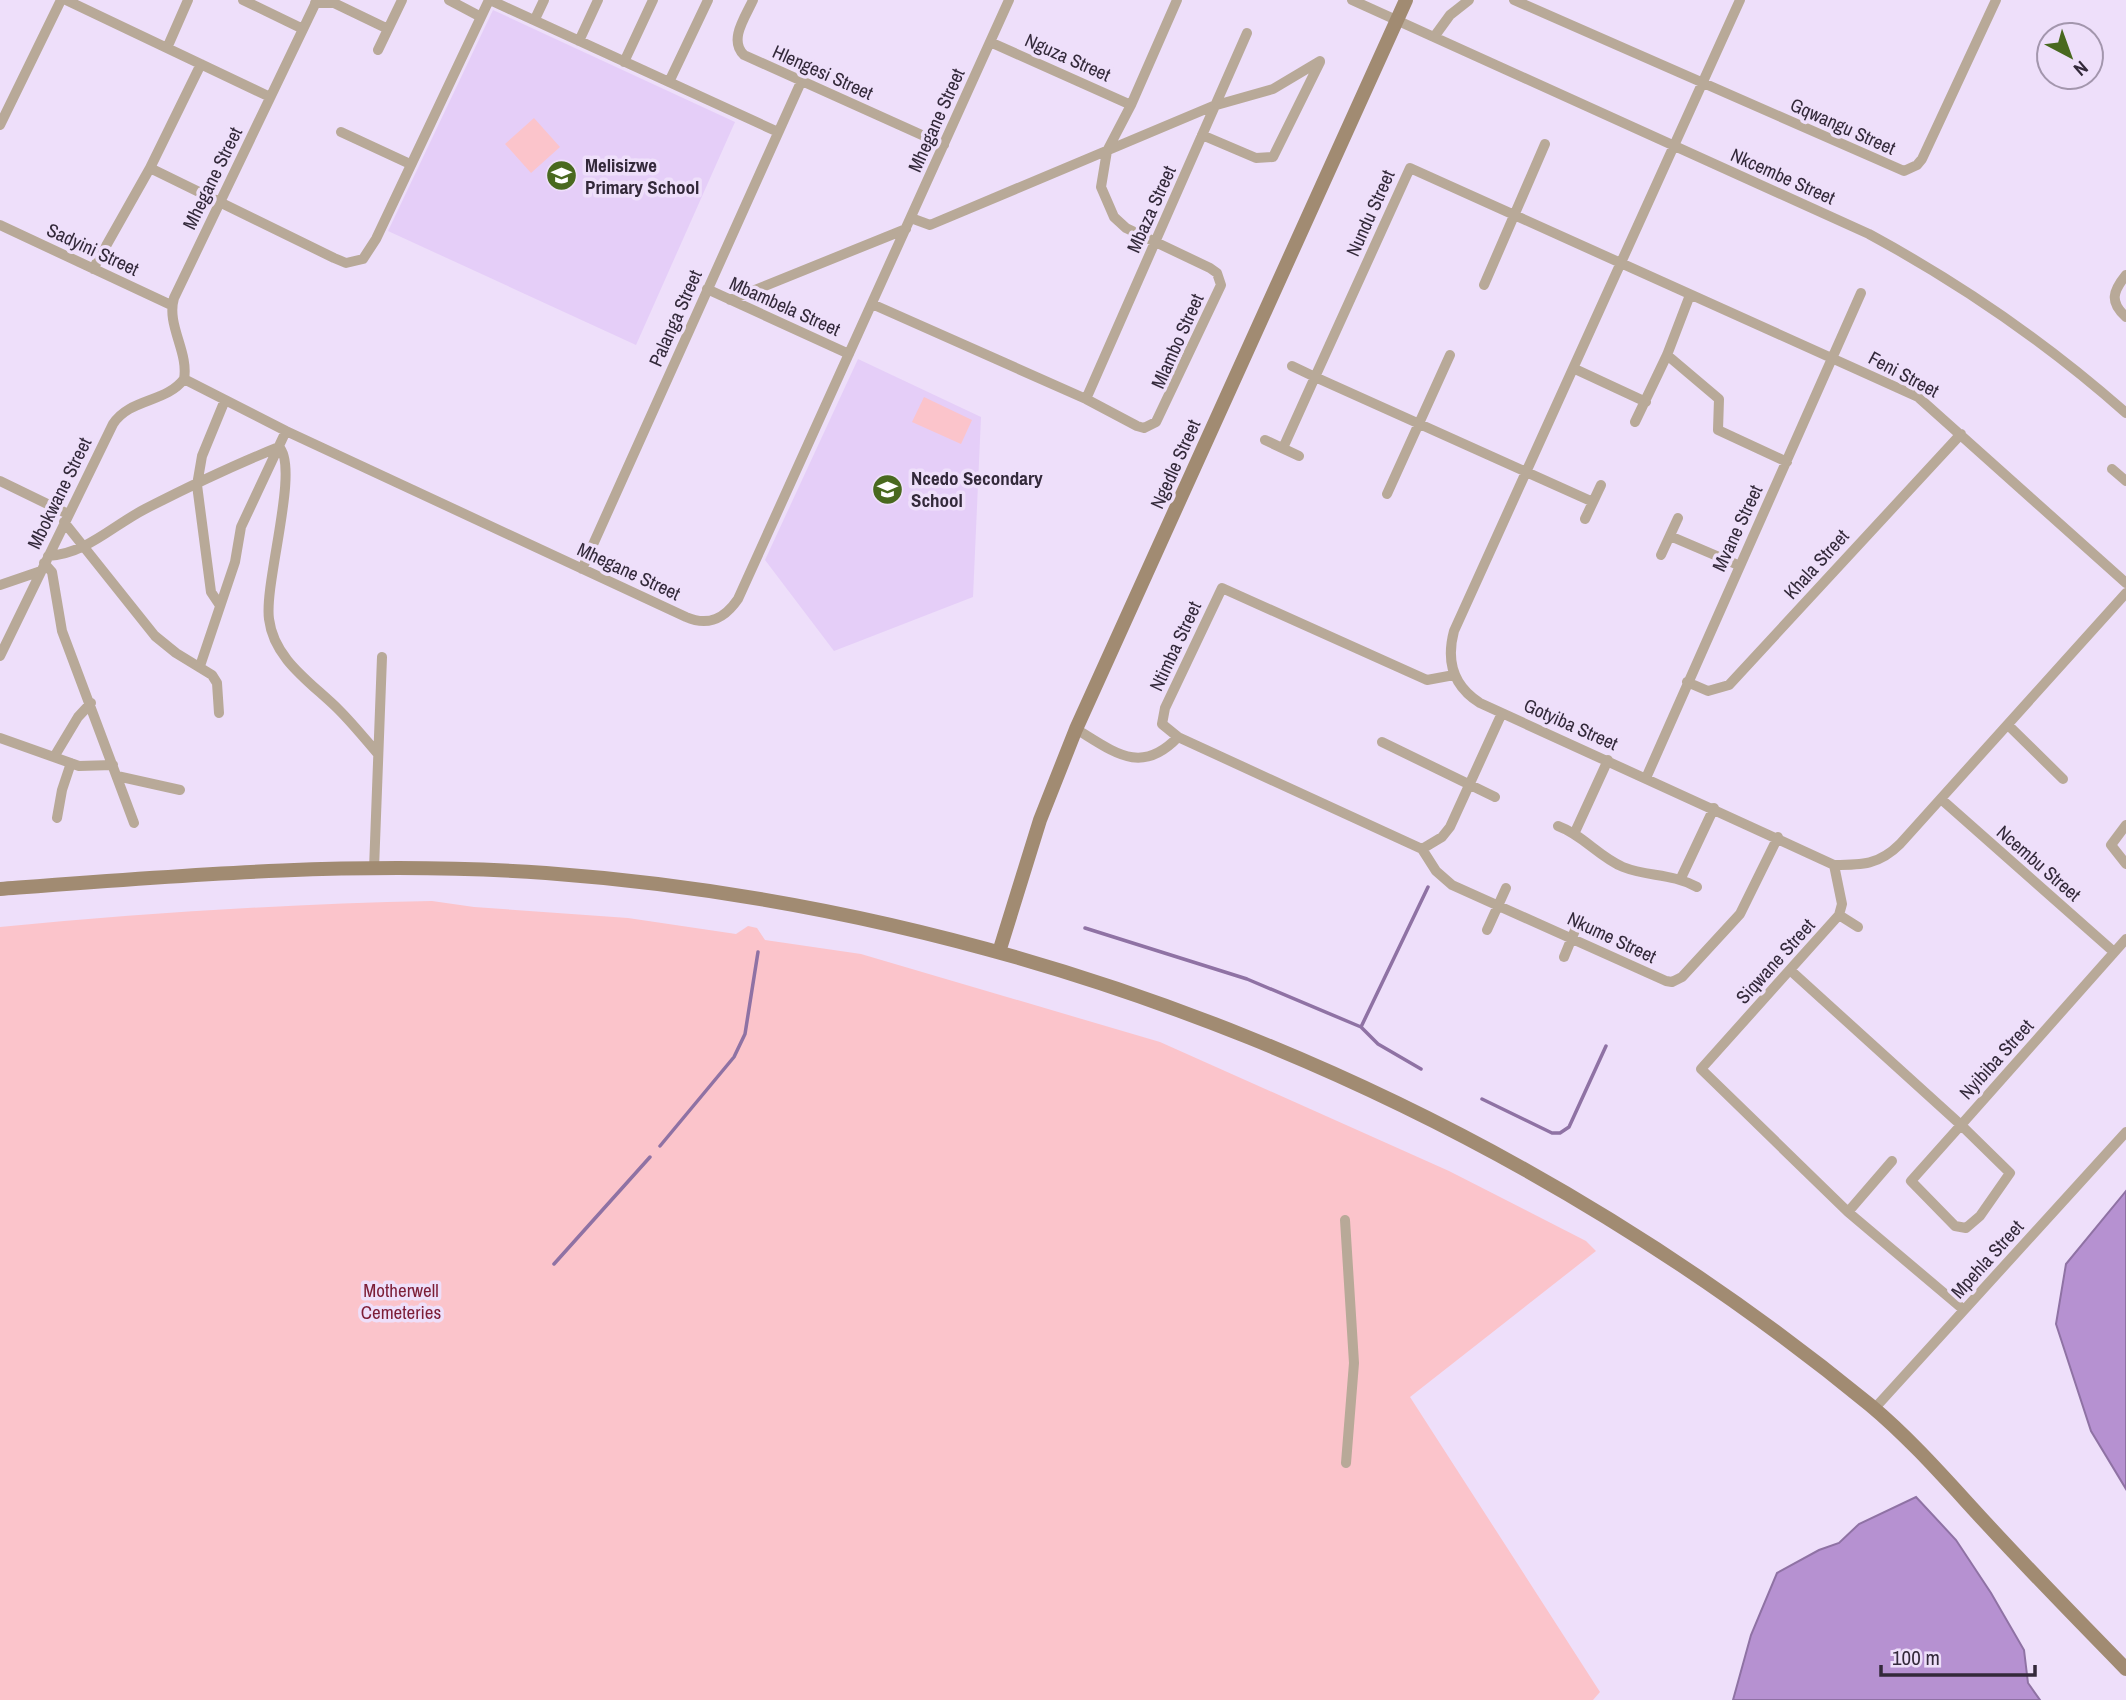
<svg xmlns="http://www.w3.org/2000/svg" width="2126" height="1700" font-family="'Archivo Narrow',sans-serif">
<rect width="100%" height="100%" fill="#eedffa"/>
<path fill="#e5cef8" d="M493,10L735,122L636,345L388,231Z
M858,359L981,417L973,597L834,651L765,560Z"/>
<path fill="#fbc4cb" d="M534,118L560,147L531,173L505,144Z
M924,397L972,420L961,444L912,422Z
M432,901L474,907L628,918L736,934L748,926L757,928L765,940L861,954L1160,1042L1449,1171L1586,1241L1596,1251L1410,1397L1600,1692L1593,1700H0V927C144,913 287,904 432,901Z"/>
<path fill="#b691d1" stroke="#8f72a4" stroke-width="2" d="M2126,1191V1489L2091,1431L2056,1324L2066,1264Z
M1916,1497L1956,1540L1991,1593L2024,1650L2028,1683L2040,1700H1733L1751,1635L1777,1573L1819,1550L1839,1543L1859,1524Z"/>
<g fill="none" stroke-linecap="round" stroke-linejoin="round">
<path stroke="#8f72a4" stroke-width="3.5" d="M1085,928L1247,979L1361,1027L1428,887
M1361,1027L1378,1044L1421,1069
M1482,1099L1552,1133H1560L1569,1127L1606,1046
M660,1146L734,1057L745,1034L758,952
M554,1264L650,1157"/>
<path stroke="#b8a998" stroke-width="10" d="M66,0L270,97
M243,0L303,29
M317,0L174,298C166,325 189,352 184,379L286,431L686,617C709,627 725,618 738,599L1009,0
M449,0L481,17
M490,0L778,132
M753,0C746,16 728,40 744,55L944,145
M1352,0L1869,234C1963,285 2047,343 2126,413
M1514,0L1904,171L1917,165L1922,159L1996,0
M1740,0L1454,631C1446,661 1453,686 1480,703L1834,865C1862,865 1879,865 1900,844L2126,593
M315,3H334L388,29
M535,19L544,0
M1434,37L1450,15L1469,0
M579,41L598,0
M990,42L1131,105
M167,48L188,0
M378,50L402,0
M624,62L653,0
M669,82L708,0
M0,125L61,0
M341,132L410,164
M1202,135L1256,158L1273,157L1320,62
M150,168L334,258L346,263L363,259L376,239L489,0
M911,218L930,225L1213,106L1273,89L1320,61
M0,225L171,305
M93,269L150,168L201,64
M2126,275C2113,291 2109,302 2126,317
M1484,285L1545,144
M707,289L849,354
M730,300L906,229
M872,304L1086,399L1137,426L1144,428L1156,422L1221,285L1217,273L1210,268L1126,228L1114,217L1101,187L1107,151L1131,105L1177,0
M1667,355L1719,399L1718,430L1787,462
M1575,369L1646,402
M1086,399L1247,33
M1635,422L1667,355L1690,295
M1265,440L1299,456
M1283,448L1315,377L1292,366
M2112,469L2126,481
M0,481L68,514
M1387,494L1450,355
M1593,502L1315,377L1410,168L1918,397L2126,583
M1585,519L1601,485
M64,522L155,636L176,653L212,675L217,683L219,713
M1670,536L1738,565
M1661,555L1678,518
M48,556C86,554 112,526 145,509C188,487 234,465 279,447C300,467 264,583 269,619C274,660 312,683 339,710C353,724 365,739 378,754
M44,563L52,572L62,631L134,823
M582,569L801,82
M0,585L41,571
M219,604L211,592L197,485L202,456L225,400
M0,656L113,424C130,398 166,403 184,379
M200,666L235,562L241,527L286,431
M1454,675L1427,680L1222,588L1165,708L1162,724L1178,737L1422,849L1436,871L1452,885L1666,981L1672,982L1682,977L1740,914L1778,837
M1687,682L1708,691L1729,685L1961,434
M2008,725L2063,779
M1076,729C1114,752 1141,776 1178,737
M0,738L79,766L113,765
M1382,742L1495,797
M54,757L78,717L91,703
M117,776L180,790
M1646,778L1861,293
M1941,799L2114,952
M57,818L62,790L71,763
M2126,825L2111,845L2126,864
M1558,826C1583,835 1599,857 1623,867C1648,877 1671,873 1697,887
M1575,832L1608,760
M1422,849L1442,837L1450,827L1502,713
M1834,865L1842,904L1839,915L1701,1069L1848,1212L1964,1310
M374,869L382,657
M1681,878L1714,808
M1839,915L1858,927
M1487,930L1506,888
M1564,957L1578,923
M1790,970L1961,1125L2126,939
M1961,1125L2010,1173L1980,1216L1966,1228L1955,1226L1911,1181Z
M1848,1212L1892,1161
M1345,1220L1354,1363L1346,1463
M1874,1409L2126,1132"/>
<path stroke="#a18b72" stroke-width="14" d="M0,889C182,875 364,860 546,873C1029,909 1495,1098 1870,1405C1912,1440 1949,1483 1986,1523C2032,1573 2079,1621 2126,1669
M999,952L1040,820L1076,729L1406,0"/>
</g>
<defs>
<symbol id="school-disc" viewBox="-11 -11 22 22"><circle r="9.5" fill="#49691f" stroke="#eedffa"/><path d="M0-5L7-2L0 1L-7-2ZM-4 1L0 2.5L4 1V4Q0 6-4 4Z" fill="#fff"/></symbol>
</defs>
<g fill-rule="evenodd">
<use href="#school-disc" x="544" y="158" width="35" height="35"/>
<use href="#school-disc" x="870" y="472" width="35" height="35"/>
</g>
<g text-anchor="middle" stroke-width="7" stroke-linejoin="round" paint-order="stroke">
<g font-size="19" fill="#33293a" stroke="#eedffa">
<text transform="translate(1068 57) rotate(24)" y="7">Nguza Street</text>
<text transform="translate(823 72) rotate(24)" y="7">Hlengesi Street</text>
<text transform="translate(936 120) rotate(-66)" y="7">Mhegane Street</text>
<text transform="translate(1843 126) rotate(24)" y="7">Gqwangu Street</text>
<text transform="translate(1783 176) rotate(24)" y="7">Nkcembe Street</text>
<text transform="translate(212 178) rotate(-64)" y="7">Mhegane Street</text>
<text transform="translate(1151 209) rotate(-66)" y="7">Mbaza Street</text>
<text transform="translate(1370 213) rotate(-66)" y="7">Nundu Street</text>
<text transform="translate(93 249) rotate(25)" y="7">Sadyini Street</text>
<text transform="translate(785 306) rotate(24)" y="7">Mbambela Street</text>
<text transform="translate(675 318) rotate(-66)" y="7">Palanga Street</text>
<text transform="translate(1177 341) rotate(-66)" y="7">Mlambo Street</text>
<text transform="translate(1904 374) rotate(28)" y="7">Feni Street</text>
<text transform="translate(1175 464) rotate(-66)" y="7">Ngedle Street</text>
<text transform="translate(59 493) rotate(-64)" y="7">Mbokwane Street</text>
<text transform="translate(1737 528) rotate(-65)" y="7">Mvane Street</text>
<text transform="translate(1816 564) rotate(-48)" y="7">Khala Street</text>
<text transform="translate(629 571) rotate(25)" y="7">Mhegane Street</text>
<text transform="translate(1175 646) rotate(-65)" y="7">Ntimba Street</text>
<text transform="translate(1571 724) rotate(24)" y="7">Gotyiba Street</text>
<text transform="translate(2039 863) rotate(41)" y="7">Ncembu Street</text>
<text transform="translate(1612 937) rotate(25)" y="7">Nkume Street</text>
<text transform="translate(1775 961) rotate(-48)" y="7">Siqwane Street</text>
<text transform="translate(1996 1059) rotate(-48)" y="7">Nyibiba Street</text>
<text transform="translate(1987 1259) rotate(-48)" y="7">Mpehla Street</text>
</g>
<g font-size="19" font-weight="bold" fill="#33293a" stroke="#eedffa" text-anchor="start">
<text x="585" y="172">Melisizwe<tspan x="585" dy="22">Primary School</tspan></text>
<text x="911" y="485">Ncedo Secondary<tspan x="911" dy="22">School</tspan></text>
</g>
<g font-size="19" fill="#7c1d36" stroke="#eedffa">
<text x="401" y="1297">Motherwell<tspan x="401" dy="22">Cemeteries</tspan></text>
</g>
</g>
<g transform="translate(2070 56) rotate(139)"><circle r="33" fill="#eedffa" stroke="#a396ad" stroke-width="2"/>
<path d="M0-5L12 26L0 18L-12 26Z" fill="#49691f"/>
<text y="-10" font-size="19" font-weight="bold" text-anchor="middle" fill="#33293a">N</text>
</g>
<path d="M1881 1665v10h154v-10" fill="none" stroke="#33293a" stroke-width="3.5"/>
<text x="1892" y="1665" font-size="21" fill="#33293a" stroke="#eedffa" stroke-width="5" paint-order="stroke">100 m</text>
</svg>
